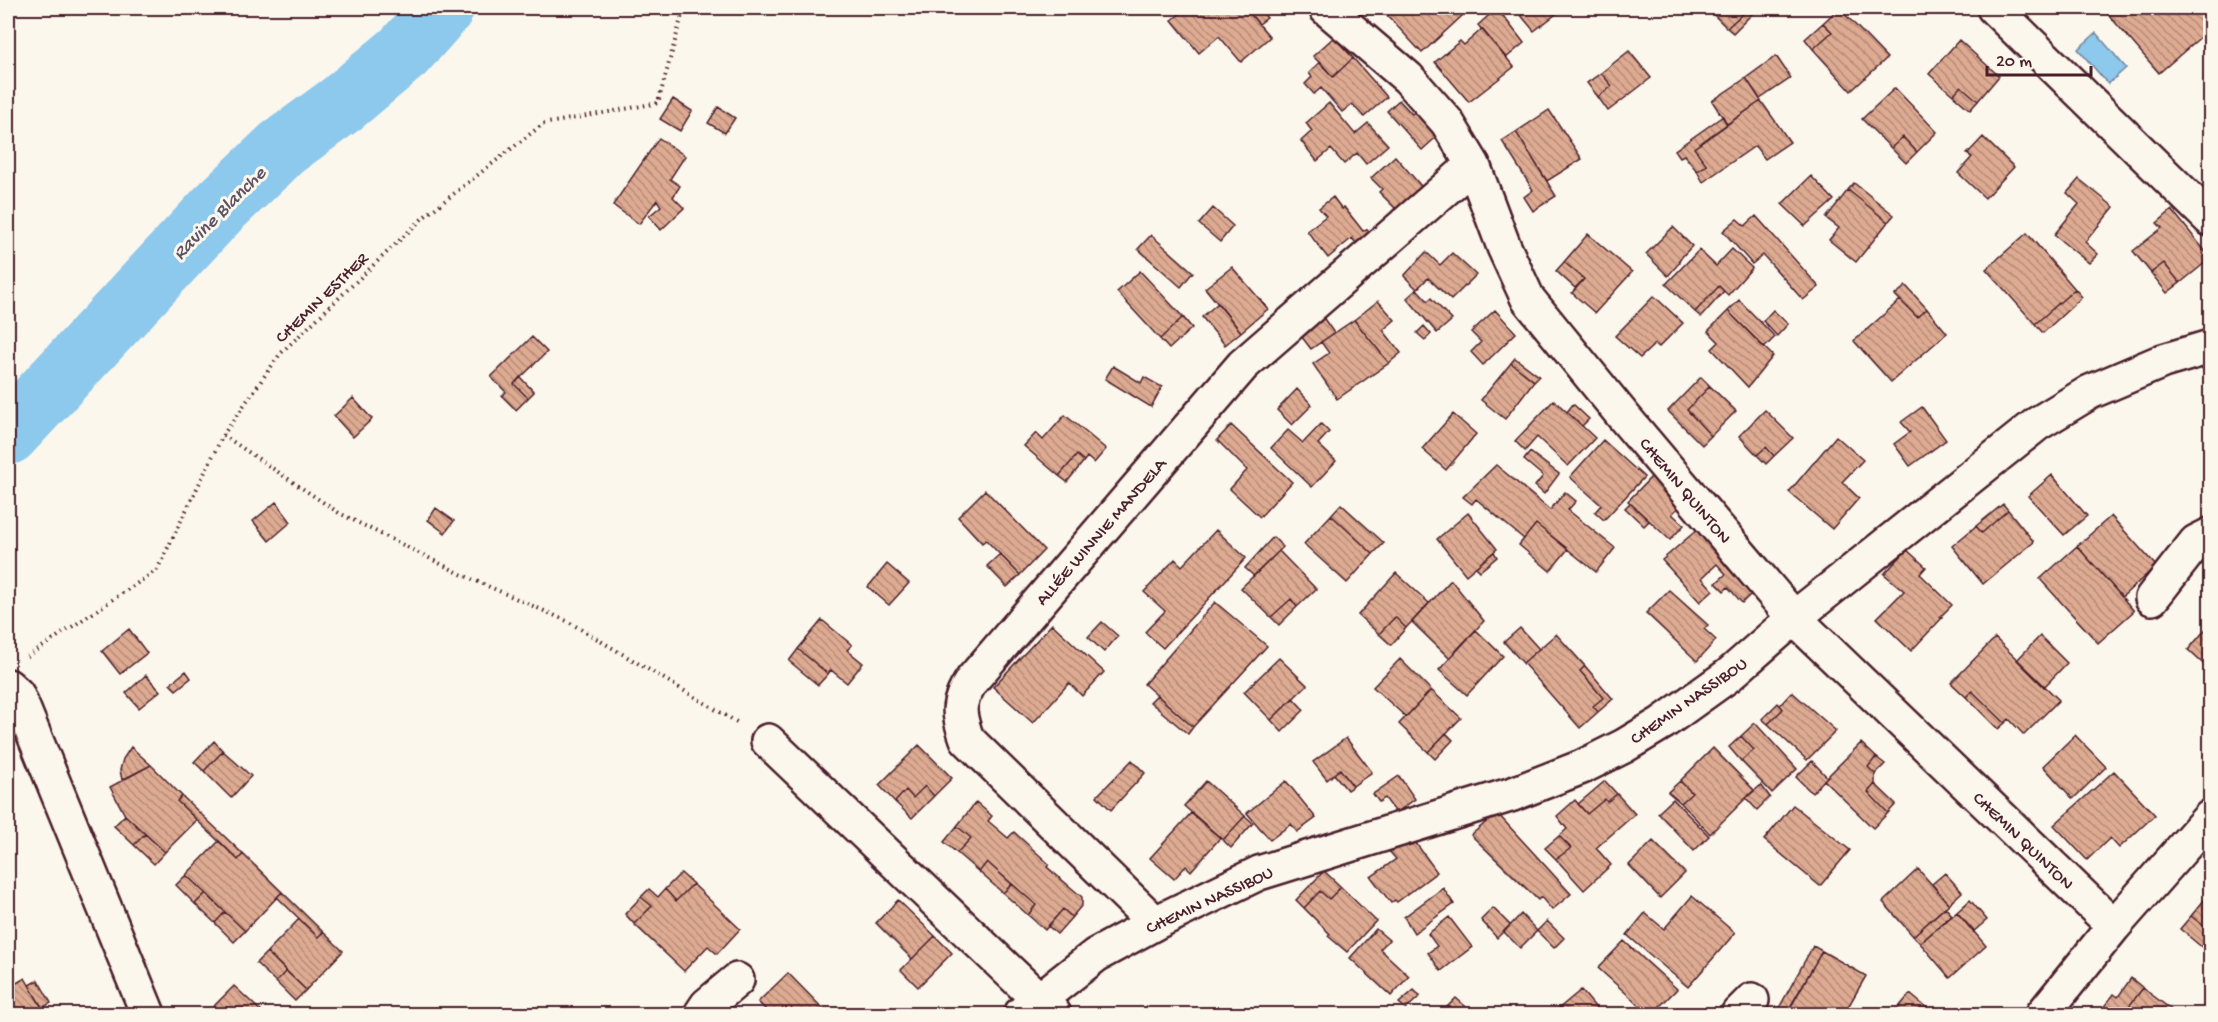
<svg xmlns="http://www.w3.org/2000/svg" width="2218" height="1022" font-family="'Gochi Hand',sans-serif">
<defs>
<pattern id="building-back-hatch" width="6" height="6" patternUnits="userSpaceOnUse" patternTransform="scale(1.5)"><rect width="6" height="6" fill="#deab92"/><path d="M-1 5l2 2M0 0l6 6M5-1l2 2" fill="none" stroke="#b68b77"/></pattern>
</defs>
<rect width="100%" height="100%" fill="#fbf7ec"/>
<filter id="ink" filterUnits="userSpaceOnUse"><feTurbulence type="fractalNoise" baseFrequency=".0167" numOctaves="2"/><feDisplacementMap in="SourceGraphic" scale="12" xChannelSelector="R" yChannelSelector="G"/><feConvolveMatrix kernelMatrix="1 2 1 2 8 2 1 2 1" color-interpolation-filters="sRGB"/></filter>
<g filter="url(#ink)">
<path fill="#8dc8ed" stroke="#72849f" stroke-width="1.5" d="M2096,33L2126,68L2108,84L2078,49Z"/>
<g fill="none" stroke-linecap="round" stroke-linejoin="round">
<path stroke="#8dc8ed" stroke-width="62" d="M8,434L218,209L282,148L342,104L404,52L443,8"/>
</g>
<path fill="url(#building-back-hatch)" stroke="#4a1f2b" stroke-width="1.5" d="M1187,8H1245L1270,37L1241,62L1219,36L1199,53L1172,20Z
M1245,8H1258L1267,18L1259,24Z
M1393,8H1454L1462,16L1422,53L1386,14Z
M1497,8L1524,43L1506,58L1478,25Z
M1515,8H1564L1534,31Z
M1711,8H1749L1727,28L1709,10Z
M1749,8H1758L1733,33L1727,28Z
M1839,8L1887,58L1851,91L1813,49L1832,32L1823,23Z
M2115,8H2200L2210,19V29L2159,73L2108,14Z
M1823,23L1832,32L1813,49L1805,39Z
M1482,29L1514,67L1469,102L1435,62L1460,41L1464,45Z
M1334,37L1353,58L1333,77L1313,56Z
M1959,40L1999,76L1978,101L1961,86L1953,95L1929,74Z
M1629,51L1651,78L1608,111L1598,97L1612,86L1601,73Z
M1776,56L1791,78L1760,99L1746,78Z
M1353,58L1387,97L1364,117L1352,104L1342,112L1321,88L1314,94L1305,84L1312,77L1309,73L1320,62L1333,77Z
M1601,73L1612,86L1598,97L1587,83Z
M1746,78L1761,101L1727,124L1712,101Z
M1961,86L1978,101L1970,110L1953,95Z
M1895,88L1937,132L1917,152L1903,137L1891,148L1862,119Z
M673,99L692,111L680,131L660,119Z
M1399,100L1412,114L1420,107L1442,132L1422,150L1387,111Z
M1761,101L1790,142L1765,159L1755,146L1703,182L1697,171L1707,165L1694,148Z
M1329,103L1355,134L1368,123L1388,145L1366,164L1357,153L1344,164L1331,149L1317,161L1301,141L1312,131L1306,123Z
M718,107L735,118L725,133L708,123Z
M1549,110L1582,159L1547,181L1516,132Z
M1723,116L1727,124L1694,148L1707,165L1697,171L1684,155L1680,157L1675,150Z
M1516,132L1556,196L1533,211L1524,197L1533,190L1502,141Z
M1903,137L1917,152L1906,163L1891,148Z
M1983,137L2014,167L1985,198L1958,173L1972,157L1967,154Z
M659,138L685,156L670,179L680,186L673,197L684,208L661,230L649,216L661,206L657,200L639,224L613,205Z
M1395,156L1427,193L1395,223L1389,215L1395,208L1379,192L1382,189L1371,178Z
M1811,176L1834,200L1805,226L1782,204Z
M2079,179L2114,207L2085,242L2098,254L2089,263L2054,235L2079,204L2067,193Z
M1854,183L1894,215L1888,222L1848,190Z
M1848,190L1888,222L1856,262L1829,240L1839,228L1826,218Z
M1333,197L1342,209L1344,207L1363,231L1367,229L1374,237L1361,250L1352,238L1328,258L1307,231L1326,216L1319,208Z
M1213,208L1233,226L1220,242L1199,224Z
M2172,210L2210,257V259L2180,283L2164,263L2151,273L2133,251L2162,228L2157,223Z
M1756,216L1819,287L1803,300L1763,255L1752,264L1723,231L1737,219L1745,226Z
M1673,227L1692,246L1679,260L1680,262L1668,276L1646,254Z
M2027,233L2075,289L2035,324L1986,269Z
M1588,234L1632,272L1595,313L1572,293L1584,279L1564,262Z
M1151,235L1193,272L1181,287L1138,249Z
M1732,249L1752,268L1728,295L1719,286L1695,312L1666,284L1699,250L1716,266Z
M1426,252L1440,265L1452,253L1476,275L1451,300L1428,278L1417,289L1404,276Z
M1564,262L1584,279L1575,288L1556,271Z
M2164,263L2180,283L2167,293L2151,273Z
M1232,267L1268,309L1241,332L1205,288Z
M1140,271L1183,317L1160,339L1117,292Z
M1719,286L1724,291L1701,317L1695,312Z
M1906,286L1927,309L1917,317L1895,295Z
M1417,289L1428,301L1431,298L1452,320L1437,333L1407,298Z
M2075,289L2082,297L2043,333L2035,324Z
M1654,296L1683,323L1659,347L1655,344L1640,358L1615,336Z
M1739,300L1775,337L1764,348L1728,311Z
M1900,300L1917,317L1927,309L1947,333L1891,382L1854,341Z
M1378,301L1395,320L1383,330L1401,353L1389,363L1354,320Z
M1218,303L1241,332L1225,345L1202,317Z
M1495,310L1516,333L1483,365L1471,352L1481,342L1471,332Z
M1773,310L1788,324L1777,336L1763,321Z
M1728,311L1773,356L1748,387L1712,349L1719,342L1708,331Z
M1322,316L1334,333L1311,349L1298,332Z
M1183,317L1192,328L1169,349L1160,339Z
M1354,320L1389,363L1337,399L1313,364L1329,353L1321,342Z
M1424,326L1431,334L1425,340L1417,333Z
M532,337L547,352L514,384L528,398L516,410L502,396L506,392L491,377Z
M1515,358L1539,376L1534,381L1511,363Z
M1511,363L1534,381L1505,419L1481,400Z
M1113,366L1141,383L1144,377L1162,387L1151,407L1105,379Z
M520,377L534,392L528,398L514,384Z
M1701,377L1710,386L1687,410L1711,436L1702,445L1668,411Z
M1710,386L1736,411L1711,436L1687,410Z
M1297,389L1312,405L1292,425L1277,410Z
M353,398L372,419L353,437L334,416Z
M1554,400L1595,438L1568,466L1537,437L1525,451L1515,441Z
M1573,404L1589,419L1582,426L1567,412Z
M1922,407L1946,440L1910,466L1894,444L1910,432L1901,422Z
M1765,410L1793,438L1774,456L1766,447L1757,455L1739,436Z
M1453,414L1476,434L1446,470L1422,449Z
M1065,415L1106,449L1094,463L1087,457L1084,461L1077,455L1059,476L1024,446L1036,433L1043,440Z
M1321,424L1329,432L1318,444L1336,461L1312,487L1271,448L1288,430L1303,443Z
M1231,425L1292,482L1260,517L1230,489L1247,470L1217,440Z
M1836,436L1863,460L1842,482L1859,498L1832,529L1789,492Z
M1603,440L1644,477L1604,520L1595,512L1601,505L1570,477Z
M1766,447L1774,456L1766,464L1757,455Z
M1530,452L1559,474L1544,494L1535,486L1543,476L1524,460Z
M1077,455L1084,461L1067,482L1059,476Z
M1496,465L1550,510L1565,492L1576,501L1568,510L1615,548L1596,572L1536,524L1524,539L1476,499L1472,504L1463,497Z
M1655,473L1681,505L1672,514L1684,525L1670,540L1628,501Z
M2052,475L2087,516L2064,535L2028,496Z
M985,490L1044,550L1020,575L986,540L982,543L958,517Z
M276,502L291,522L269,541L253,521Z
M1630,503L1649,521L1644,526L1625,508Z
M1341,504L1384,543L1373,554L1331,515Z
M2003,504L2008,510L1982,533L1976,526Z
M436,508L454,521L445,533L428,520Z
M2008,510L2034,542L1983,584L1952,546L1976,526L1982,533Z
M1468,513L1497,549L1466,575L1437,539Z
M1331,515L1373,554L1347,583L1304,544Z
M2111,516L2156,566L2122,597L2077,546Z
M1536,524L1568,549L1550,571L1519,545Z
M1699,528L1732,565L1728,568L1752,593L1742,603L1728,587L1724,591L1716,583L1726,574L1717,564L1702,578L1713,590L1700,602L1662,560Z
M1216,530L1246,558L1163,648L1145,632L1165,611L1144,592L1175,559L1182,566Z
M1273,537L1283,547L1254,576L1245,568Z
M2077,546L2134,611L2098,643L2040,579Z
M1907,550L1926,567L1920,574L1952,605L1940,617L1942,618L1911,651L1877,618L1904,591L1884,574Z
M1279,551L1316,589L1297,607L1291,599L1271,617L1241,588Z
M1494,552L1497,557L1480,571L1476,567Z
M1000,554L1020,575L1007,587L987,566Z
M887,564L909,583L889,605L868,587Z
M1396,573L1429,603L1406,628L1395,617L1379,634L1358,615Z
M1451,580L1484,621L1449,658L1412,622Z
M1669,590L1708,625L1704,629L1716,640L1697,661L1646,613Z
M1291,599L1297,607L1279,625L1271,617Z
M1215,602L1267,646L1193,727L1144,684Z
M1395,617L1406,628L1391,645L1379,634Z
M822,620L852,645L847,650L863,663L847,683L831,670L828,674L798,649Z
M1102,622L1118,636L1104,652L1088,637Z
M1052,624L1104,672L1082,696L1069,683L1033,723L993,687Z
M2210,624V670L2188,650Z
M1520,628L1539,649L1523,663L1504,642Z
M129,629L147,653L120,674L102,651Z
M1476,630L1503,656L1467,695L1439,670Z
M1556,634L1585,666L1580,671L1603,698L1593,706L1598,712L1580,728L1523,663Z
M2040,636L2067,663L2044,687L2017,660Z
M1995,638L2059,700L2024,735L2009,719L2005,723L1972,691L1966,697L1951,683Z
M798,649L828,674L818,685L789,661Z
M1279,658L1307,685L1271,720L1244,692Z
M1400,659L1431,690L1406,717L1373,687Z
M1585,666L1613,699L1598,712L1593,706L1603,698L1580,671Z
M186,671L191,678L176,690L170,684Z
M146,675L160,691L139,708L126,693Z
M1431,690L1461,718L1428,752L1399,724Z
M1972,691L2005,723L1998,729L1966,697Z
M1792,692L1836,731L1807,760L1768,724L1783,709L1780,705Z
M1157,695L1193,727L1188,734L1150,702Z
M1293,698L1304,710L1282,732L1271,720Z
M1778,703L1783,709L1768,724L1762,719Z
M1755,723L1797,769L1772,793L1741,761L1754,750L1741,736Z
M1446,733L1453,740L1435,759L1428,752Z
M2075,735L2106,767L2073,799L2043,766Z
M1741,736L1754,750L1741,761L1729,747Z
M1346,738L1372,772L1353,786L1340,769L1327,780L1313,762Z
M214,741L223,751L204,771L194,762Z
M1861,743L1876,757L1868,767L1875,774V784L1868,792L1888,813L1873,828L1824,780Z
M919,745L952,778L934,796L925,786L913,798L906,790L895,802L879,785Z
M131,747L151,765L122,780L120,770L123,759Z
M1713,748L1754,790L1710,834L1681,803L1692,793L1680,781Z
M223,751L251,776L231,798L204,771Z
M1876,757L1885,764L1875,774L1868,767Z
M1132,760L1145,773L1111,810L1097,796Z
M1812,761L1827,777L1812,793L1796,777Z
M151,765L182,796L177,801L197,820L165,852L125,815L110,787Z
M1340,769L1353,786L1347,790L1334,774Z
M2114,771L2155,815L2119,848L2110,838L2087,860L2054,825Z
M1399,776L1415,799L1396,813L1385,798L1379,802L1373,794Z
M1206,781L1245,816L1223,840L1184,806Z
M1286,781L1316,818L1297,832L1291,824L1270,840L1247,813Z
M1605,781L1617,794L1607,802L1605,799L1587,814L1578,804Z
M1680,781L1692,793L1681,803L1668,792Z
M1875,784L1896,804L1888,813L1868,792Z
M1761,785L1770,797L1757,810L1746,798Z
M925,786L934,796L912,818L895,802L906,790L913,798Z
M1617,794L1635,814L1596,848L1611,865L1584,890L1556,859L1571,848L1559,836L1567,829L1557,816L1575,800L1587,814L1605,799L1607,802Z
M182,796L243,854L238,860L177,801Z
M1673,799L1709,836L1694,851L1658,813Z
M976,802L992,816L988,821L1008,838L1014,832L1049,864L1047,867L1082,897V905L1072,917L1063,909L1045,930L1028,915L1036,905L987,862L979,872L957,853L971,838L957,826Z
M1793,805L1850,850L1820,886L1764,840Z
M1191,813L1220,838L1191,871L1186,866L1174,879L1150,858Z
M1497,813L1571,894L1552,910L1541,897L1538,900L1471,835Z
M125,815L145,834L134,845L114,826Z
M1245,816L1253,823L1231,848L1223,840Z
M957,826L971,838L957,853L944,842Z
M145,834L165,852L154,864L134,845Z
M1410,835L1437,872L1397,902L1395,900L1391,903L1371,877L1396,859L1389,851Z
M1559,836L1571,848L1556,859L1545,848Z
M219,841L238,860L243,854L282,892L245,931L186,875Z
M1653,841L1685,873L1660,898L1629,865Z
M987,862L1012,884L1003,893L979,872Z
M1918,869L1949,904L1913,936L1883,902Z
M1324,871L1341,887L1329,899L1320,891L1304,908L1296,900Z
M681,873L693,884L676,901L665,889Z
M1945,873L1962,892L1949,904L1932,884Z
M186,875L206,893L195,904L176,885Z
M693,884L740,929L717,954L708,946L684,971L634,924L652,906L641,897L649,889L658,897L665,889L676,901Z
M1012,884L1036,905L1028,915L1003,893Z
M1341,887L1376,921L1347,952L1328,936L1330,934L1304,908L1320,891L1329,899Z
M1443,888L1454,904L1414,933L1404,917Z
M282,892L323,932L318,937L277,897Z
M206,893L225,912L215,923L195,904Z
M2210,893V931L2191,916Z
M1692,896L1735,933L1688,987L1627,935L1645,913L1664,929Z
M641,897L652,906L634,924L625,914Z
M898,900L935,936L912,959L876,923Z
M1970,900L1987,920L1973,932L1957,912Z
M1945,907L1952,915L1920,943L1913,936Z
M1493,908L1510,925L1497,938L1481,920Z
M1063,909L1072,917L1057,934L1048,926Z
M225,912L245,931L234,942L215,923Z
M1957,912L1986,946L1950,978L1920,943Z
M1521,914L1537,931L1520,948L1504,932Z
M2191,916L2210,931V941L2204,949L2180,929Z
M1449,917L1472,947L1441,971L1428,953L1437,946L1428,934Z
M299,919L318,937L323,932L343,951L306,990L267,952Z
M1547,921L1564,938L1554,948L1537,931Z
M1376,929L1389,940L1380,949L1409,976L1391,996L1350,958Z
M935,936L952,953L918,987L901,970Z
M1624,941L1677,989L1652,1014H1649L1598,968Z
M1813,946L1822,951L1786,1014L1778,1010Z
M1822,951L1866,976L1844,1014H1787Z
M267,952L286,971L276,982L256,963Z
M286,971L306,990L295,1001L276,982Z
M788,973L828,1014H770L758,1002Z
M25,978L29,985L46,1014H8V988Z
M2131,978L2143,988L2123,1014H2098L2114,994L2118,997Z
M38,980L51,1003L42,1008L29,985Z
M234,986L264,1014H206Z
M2143,988L2177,1014H2123Z
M1414,990L1420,996L1406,1009L1399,1003Z
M1581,990L1601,1014H1552Z
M1910,994L1934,1014H1893Z
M1456,998L1474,1014H1440Z"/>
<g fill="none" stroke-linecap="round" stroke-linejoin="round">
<defs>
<path id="minor" d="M1326,8L1408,78L1447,122L1473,165L1504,247L1528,299L1624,417L1794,618L2114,926
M1994,8L2210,219
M2152,598L2196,542L2210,535
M8,686L17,694L23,708L148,1014
M768,741L1054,1014
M1155,923L967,739C958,713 956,704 972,680L1243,365L1473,165
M701,1014L707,1005L737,980
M1021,1014L1096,955L1155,923L1259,873L1513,794L1582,767L1624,746L1662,723L1729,675L1794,618L2037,424L2090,392L2163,361L2210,347
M1738,1014L1752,1000
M2043,1014L2114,926L2210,817"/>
</defs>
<use href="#minor" stroke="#4a1f2b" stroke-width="38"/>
<path stroke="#4a1f2b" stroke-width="4" stroke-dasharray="1.5 4.5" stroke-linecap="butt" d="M223,435L339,513L465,576L567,621L740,724
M27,657L157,570L223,435L280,354L424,217L543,124L658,103L684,8"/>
<use href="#minor" stroke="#fbf7ec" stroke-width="33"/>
</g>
</g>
<g text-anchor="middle" stroke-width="6" stroke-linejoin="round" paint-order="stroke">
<g font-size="18" fill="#4a1f2b" stroke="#fbf7ec">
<text transform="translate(321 297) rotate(-44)" y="6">CHEMIN ESTHER</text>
<text transform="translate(1686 490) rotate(50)" y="6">CHEMIN QUINTON</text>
<text transform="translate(1100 531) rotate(-49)" y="6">ALLÉE WINNIE MANDELA</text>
<text transform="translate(1688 700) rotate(-35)" y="6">CHEMIN NASSIBOU</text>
<text transform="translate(2024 840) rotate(44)" y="6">CHEMIN QUINTON</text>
<text transform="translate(1209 899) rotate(-25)" y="6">CHEMIN NASSIBOU</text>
</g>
<g font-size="20" font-style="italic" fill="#5e5265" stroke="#fbf7ec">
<text transform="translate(218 212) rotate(-45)" y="7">Ravine Blanche</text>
</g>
</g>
<rect width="2218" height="1022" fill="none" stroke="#fbf7ec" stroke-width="30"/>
<rect x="15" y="15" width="2188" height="992" fill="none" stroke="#4a1f2b" stroke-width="2" filter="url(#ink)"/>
<path d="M1987 66v9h104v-9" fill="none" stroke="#4a1f2b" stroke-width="3"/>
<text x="1996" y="66" font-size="18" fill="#4a1f2b" stroke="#fbf7ec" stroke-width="4.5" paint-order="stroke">20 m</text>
</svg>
